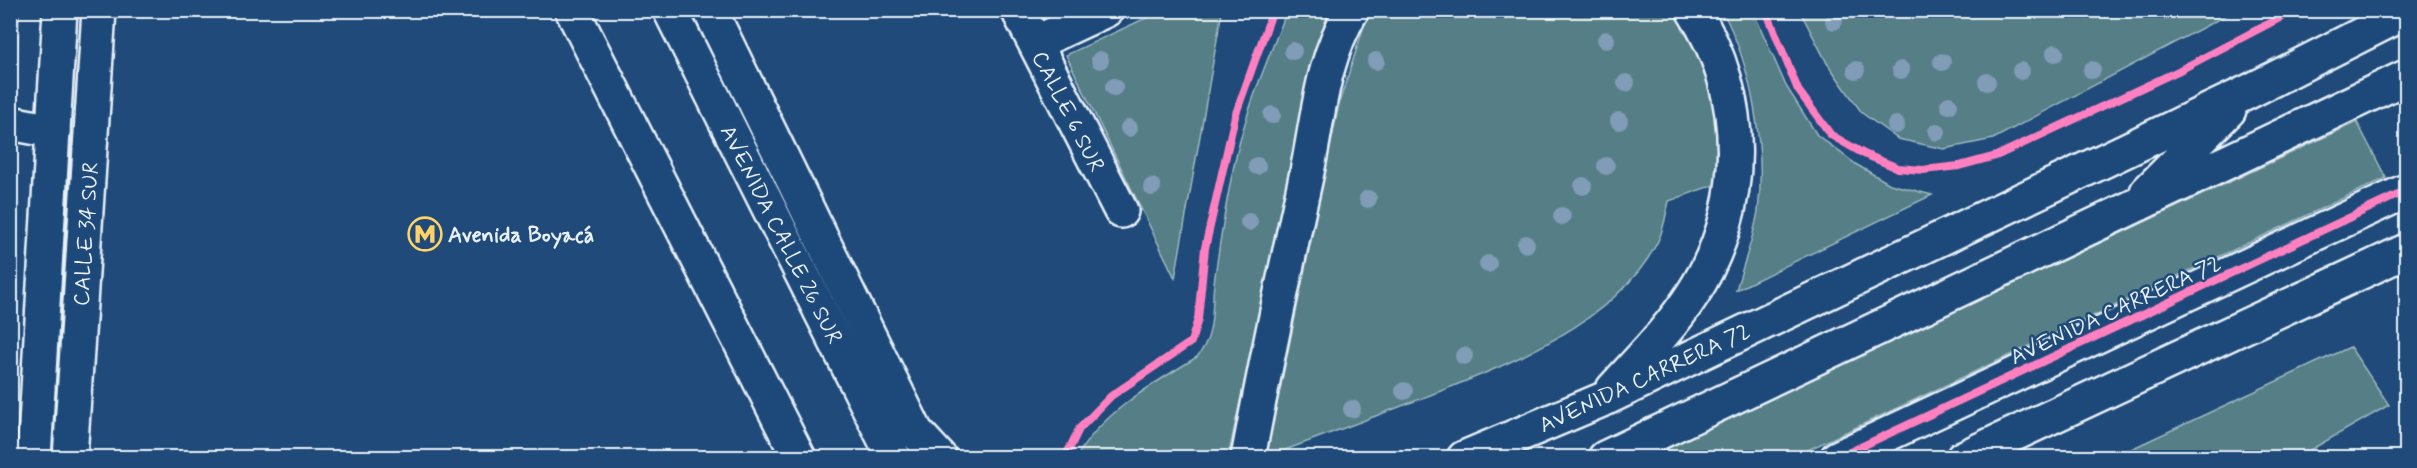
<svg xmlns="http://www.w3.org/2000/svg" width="2417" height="468" font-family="Mynerve,sans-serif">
<rect width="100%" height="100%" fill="#1f4a7a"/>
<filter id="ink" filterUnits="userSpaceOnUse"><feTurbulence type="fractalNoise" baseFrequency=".0167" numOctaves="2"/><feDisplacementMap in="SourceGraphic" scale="12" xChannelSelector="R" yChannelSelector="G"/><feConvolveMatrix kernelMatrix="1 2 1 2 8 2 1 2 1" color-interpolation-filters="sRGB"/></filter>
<g filter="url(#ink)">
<path fill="#557e86" stroke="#9eb8bf" stroke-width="1.5" d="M10,11H19L17,80L11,78Z
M1161,11H1222L1175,278L1066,55Z
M1287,11H1333L1308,74L1298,135L1228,457L1076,458C1102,412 1153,384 1197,357C1216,334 1211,311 1214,283C1220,241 1226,198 1236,157C1247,107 1268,59 1287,11Z
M1374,11H1674L1705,70L1717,123L1719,183L1669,201C1666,214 1664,229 1658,241C1615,328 1492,371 1407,404C1360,422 1313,440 1266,457L1340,100L1366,20Z
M1722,11H1753L1786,86L1817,135L1857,165L1890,184L1932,195L1736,290C1743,265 1754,237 1758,211C1766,150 1752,64 1722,11Z
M1800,11H2234L1993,139L1944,149L1898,139L1862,113L1827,63Z
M2357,122L2386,178L1793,457H1645Z
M2350,347L2389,405L2298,457H2114Z"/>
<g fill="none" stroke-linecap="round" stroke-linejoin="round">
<defs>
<path id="street" d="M1018,10L1121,211
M1035,43L1106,10
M10,123L53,131"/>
<path id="secondary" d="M34,458L60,10
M70,458L99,10"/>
<path id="primary" d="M572,10L799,458
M670,10L894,458"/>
<path id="highway" d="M710,10L916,432L940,458
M2147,192L2229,110
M1613,389C1640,359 1670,329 1692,295C1748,210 1749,96 1693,10
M1248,458C1266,362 1286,267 1307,172C1319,114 1321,63 1352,10
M1464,458L1604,399L2248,92L2406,12
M1605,458L2406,77
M1837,458L2406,191
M1963,458L2406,251"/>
</defs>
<use href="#street" stroke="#e8f1f8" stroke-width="38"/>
<use href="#secondary" stroke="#e8f1f8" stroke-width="38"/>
<use href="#primary" stroke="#e8f1f8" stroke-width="38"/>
<use href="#highway" stroke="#e8f1f8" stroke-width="38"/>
<use href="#street" stroke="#1f4a7a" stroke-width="33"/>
<use href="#secondary" stroke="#1f4a7a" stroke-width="33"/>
<use href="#primary" stroke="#1f4a7a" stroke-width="33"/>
<use href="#highway" stroke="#1f4a7a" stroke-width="33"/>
<defs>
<path id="cycleway" d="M1766,10L1798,90L1831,135L1864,154L1898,168L1923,170L1959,166L1996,156L2178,71L2295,10
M1065,458L1079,429L1111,396L1191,342L1198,319L1205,248L1235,116L1273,10
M1837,458L2406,191"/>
</defs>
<use href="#cycleway" stroke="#1f4a7a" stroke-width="11"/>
<use href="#cycleway" stroke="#ff80c0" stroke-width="8"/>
</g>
<g fill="#819cb6">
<circle cx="1834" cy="21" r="9"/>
<circle cx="1606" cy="40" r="9"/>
<circle cx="1293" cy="51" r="9"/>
<circle cx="2055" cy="53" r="9"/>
<circle cx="1100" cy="60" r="9"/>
<circle cx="1376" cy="61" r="9"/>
<circle cx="1942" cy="62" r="9"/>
<circle cx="1856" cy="70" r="9"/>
<circle cx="1901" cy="70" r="9"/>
<circle cx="2092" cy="70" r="9"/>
<circle cx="2021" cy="71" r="9"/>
<circle cx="1987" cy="82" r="9"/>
<circle cx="1626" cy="83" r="9"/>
<circle cx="1114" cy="87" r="9"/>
<circle cx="1949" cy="105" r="9"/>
<circle cx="1272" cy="115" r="9"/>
<circle cx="1619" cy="121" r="9"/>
<circle cx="1896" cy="125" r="9"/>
<circle cx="1129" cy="128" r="9"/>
<circle cx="1937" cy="132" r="9"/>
<circle cx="1257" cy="166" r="9"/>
<circle cx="1606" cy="166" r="9"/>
<circle cx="1583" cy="186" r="9"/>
<circle cx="1152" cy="187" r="9"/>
<circle cx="1368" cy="199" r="9"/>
<circle cx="1562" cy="216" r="9"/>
<circle cx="1249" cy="222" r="9"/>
<circle cx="1526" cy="244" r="9"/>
<circle cx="1488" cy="264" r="9"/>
<circle cx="1464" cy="356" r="9"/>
<circle cx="1404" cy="391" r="9"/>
<circle cx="1352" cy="409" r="9"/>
</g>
</g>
<defs>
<symbol id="metro-ring" viewBox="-11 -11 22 22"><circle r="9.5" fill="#1f4a7a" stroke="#ffd166" stroke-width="1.5"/><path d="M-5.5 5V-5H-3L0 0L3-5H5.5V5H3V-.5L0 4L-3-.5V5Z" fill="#ffd166"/></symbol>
</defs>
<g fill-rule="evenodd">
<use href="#metro-ring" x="406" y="215" width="38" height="38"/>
</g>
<g text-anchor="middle" stroke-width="5" stroke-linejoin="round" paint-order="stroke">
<g font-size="22" fill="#e8f1f8" stroke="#1f4a7a">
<text transform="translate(1069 111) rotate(63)" y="8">CALLE 6 SUR</text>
<text transform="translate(85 234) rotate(-86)" y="8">CALLE 34 SUR</text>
<text transform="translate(782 234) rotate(63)" y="8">AVENIDA CALLE 26 SUR</text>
<text transform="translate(2115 309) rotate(-25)" y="8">AVENIDA CARRERA 72</text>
<text transform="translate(1644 377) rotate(-25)" y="8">AVENIDA CARRERA 72</text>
</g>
<g font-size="22" font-weight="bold" fill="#e8f1f8" stroke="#1f4a7a" text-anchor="start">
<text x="448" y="242">Avenida Boyacá</text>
</g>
</g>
<rect width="2417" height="468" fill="none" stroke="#1f4a7a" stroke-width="36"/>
<rect x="18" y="18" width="2381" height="432" fill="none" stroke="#e8f1f8" stroke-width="2" filter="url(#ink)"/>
</svg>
